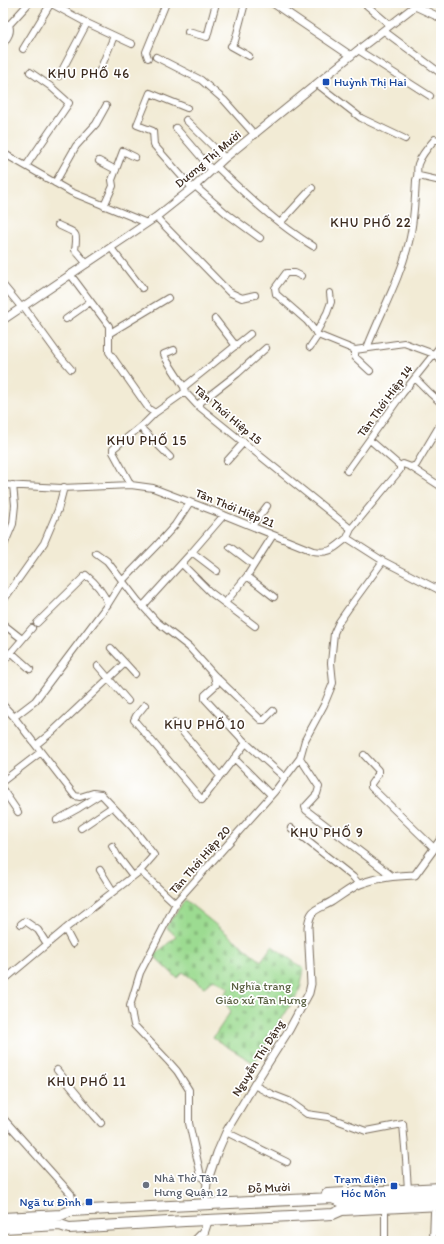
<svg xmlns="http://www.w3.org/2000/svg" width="444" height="1244" font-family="Itim,sans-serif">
<defs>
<pattern id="cemetery-stones" width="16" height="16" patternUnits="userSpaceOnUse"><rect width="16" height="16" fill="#9cdb91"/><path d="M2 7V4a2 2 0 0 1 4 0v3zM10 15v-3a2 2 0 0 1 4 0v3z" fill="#87bc7d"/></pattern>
</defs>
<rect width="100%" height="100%" fill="#fff"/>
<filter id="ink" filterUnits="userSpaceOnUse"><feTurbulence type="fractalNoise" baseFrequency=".025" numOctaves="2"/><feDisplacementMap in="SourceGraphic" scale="8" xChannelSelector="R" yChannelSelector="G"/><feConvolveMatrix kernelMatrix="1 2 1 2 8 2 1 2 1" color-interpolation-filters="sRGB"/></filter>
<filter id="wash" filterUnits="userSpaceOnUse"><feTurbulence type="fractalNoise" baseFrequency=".012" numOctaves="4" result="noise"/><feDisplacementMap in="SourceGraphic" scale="16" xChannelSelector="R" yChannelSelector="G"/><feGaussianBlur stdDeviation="0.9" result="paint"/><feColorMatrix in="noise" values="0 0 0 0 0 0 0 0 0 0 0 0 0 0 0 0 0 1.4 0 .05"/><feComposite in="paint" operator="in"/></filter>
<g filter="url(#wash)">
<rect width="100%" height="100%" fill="#f2ebd5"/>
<path fill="url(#cemetery-stones)" stroke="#6c8258" d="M185,900L261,961L272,946L304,969L300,990L254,1063L213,1038L231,1011L222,999L229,988L214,979L204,987L183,972L177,978L154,956L176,936L166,927Z"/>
</g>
<g filter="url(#ink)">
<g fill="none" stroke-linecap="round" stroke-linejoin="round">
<defs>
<path id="minor" d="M50,3L87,23L132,44
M244,3V7L235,41L231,46L249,56
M364,3L390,25
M3,22L9,25L29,3
M384,31L439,72
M188,32L207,37L216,3
M3,44C7,38 12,33 9,25
M23,49L51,3
M358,50L430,96
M156,57L201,80L224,100L255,135
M148,58L146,52L166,3
M98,75L114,36
M59,76L87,23
M317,84L361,118L405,139
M3,88L5,85
M187,108L150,93L137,125L153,131L154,145L192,188
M186,120L225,158
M176,128L212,170
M3,153L71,192L147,223
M99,161L116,170
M26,166L69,103L50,86L30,72
M216,166C246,195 277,224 313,246
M419,176L441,181
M55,183L76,146L96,124L106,106
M195,186L227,214L260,238
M104,206L113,186L112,180L123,151L135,157
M156,217L229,292L242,298L255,295
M280,223L312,188
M58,225C76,234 78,230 75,250L87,264
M111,248L142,288
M70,274L109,326V352L149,409L155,413L185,392L197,405L351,529L347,538
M301,276L295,273H286L275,288L276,294L307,321L318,335
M3,285L22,308
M24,307L58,354L71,369
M66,319L90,302
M215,319L236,346
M110,333L168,298
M316,333L327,313L331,302L330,293
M310,347L318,335L355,350L404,343L434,354L441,360
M367,348C381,312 400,279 409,242C414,222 415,200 416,180C419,174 416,170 418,164C421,155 428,147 435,139L441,141
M174,350L164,354L166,359L184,387
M355,350V357L370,371
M415,378L430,393L441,403
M185,392L184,387L250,334
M197,405L237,374L266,348
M140,427L170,457
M227,461L244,442
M400,466L403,464L411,467L440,486L441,485
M411,467L416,465L438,428
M347,471L402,394L441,345
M3,485L62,488L131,485L153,488L224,515L313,551C331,554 334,548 347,538L383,561L441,591
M131,485L113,452V449L145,423L155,413
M252,526L267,506
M351,529L400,470V466L370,440
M3,545L5,543L13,524L15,505L13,485
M230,547L254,565
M192,552L224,515
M96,553L107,561L138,601L156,621L189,647L214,675L216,685L205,695V699L242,739L246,743L202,800L134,720L136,716L145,705
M182,564L210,592L255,626
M247,576L274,597
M3,601L44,543L58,510L64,487
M225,603L247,576L273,535
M108,604L123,580L157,545L175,525L190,502
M143,606L192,552L217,571
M3,624L22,639
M11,652L30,669
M3,662L32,628
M125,663L135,674
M98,666L128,701
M214,675L261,720H264L273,711
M3,705L14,717L75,796L80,797L93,793L101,794L133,828L154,855L140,871
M14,717L35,701L108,604C103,591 96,583 86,575L37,623
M175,723L220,776
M246,743L285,778
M36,745L52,732L125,663L111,648
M364,755L378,770V774L371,784V787L434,848
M234,758L271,795
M300,758L319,787L317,794L305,807L306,810L392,876
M3,781L41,752
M3,790L18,812
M57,820L79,808L101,794
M81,828L112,807
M291,828L353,877L359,884
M112,846L117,855L133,876
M100,870L113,891
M21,924L25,921L38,930L47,944
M65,929L73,944
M3,981L70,925L140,871L176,904
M57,1070L94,1115L101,1123
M254,1085L271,1094L289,1101L307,1114L328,1117L366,1131L403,1124L406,1159L408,1190
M3,1118L71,1194L74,1207
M226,1132L287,1162
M207,1183L201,1176L189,1123V1090L177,1071L169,1062L134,1025L130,1006L140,973L177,901L275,791L300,758L305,740L324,705L333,683L331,663L334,633L339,622L348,609L383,561
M385,1208V1241
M433,1241L434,1212"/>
<path id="tertiary" d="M273,3L351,56
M415,6L441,18
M3,320L156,217L195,186L225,158L358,50L419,3
M205,1200L207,1183L217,1153L227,1130L254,1085L289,1030L309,993L311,984L308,927C310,908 317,910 331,902C341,896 350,888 360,884C378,877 396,876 415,875L441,839"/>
<path id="secondary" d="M195,1241L204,1232L207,1223"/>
<path id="trunk" d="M327,1194L441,1188
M3,1218L61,1215L70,1211L332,1198L340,1201L441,1195
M3,1228L60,1225L69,1228L185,1221L333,1214L342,1210L441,1205"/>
</defs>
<use href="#minor" stroke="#7b6e5e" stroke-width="8"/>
<use href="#tertiary" stroke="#7b6e5e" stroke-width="9"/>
<use href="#secondary" stroke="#7b6e5e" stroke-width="10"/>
<use href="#trunk" stroke="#7b6e5e" stroke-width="12"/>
<use href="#minor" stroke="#fff" stroke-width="6"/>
<use href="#tertiary" stroke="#fff" stroke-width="7"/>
<use href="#secondary" stroke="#fff" stroke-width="8"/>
<use href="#trunk" stroke="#fff" stroke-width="10"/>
</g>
</g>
<g fill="#1a4fb4" stroke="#fff" stroke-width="1.5">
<rect x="322" y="78" width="8" height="8" rx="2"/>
<rect x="390" y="1182" width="8" height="8" rx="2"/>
<rect x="85" y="1198" width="8" height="8" rx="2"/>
</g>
<circle fill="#6b7280" stroke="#fff" stroke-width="1.5" cx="146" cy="1185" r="4"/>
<g text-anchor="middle" stroke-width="3.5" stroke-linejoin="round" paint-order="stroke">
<g font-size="12" fill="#164399" stroke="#fff" text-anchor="end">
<text x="334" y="86" text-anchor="start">Huỳnh Thị Hai</text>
<text x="386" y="1183">Trạm điện<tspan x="386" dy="14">Hóc Môn</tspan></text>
<text x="81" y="1206">Ngã tư Đình</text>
</g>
<g font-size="12" fill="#3b2a1e" stroke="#fff">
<text transform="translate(208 159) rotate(-40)" y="4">Dương Thị Mười</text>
<text transform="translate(385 401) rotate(-54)" y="4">Tân Thới Hiệp 14</text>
<text transform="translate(228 415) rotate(40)" y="4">Tân Thới Hiệp 15</text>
<text transform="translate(235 508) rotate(22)" y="4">Tân Thới Hiệp 21</text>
<text transform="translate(200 860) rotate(-49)" y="4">Tân Thới Hiệp 20</text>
<text transform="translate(258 1058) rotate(-58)" y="4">Nguyễn Thị Đặng</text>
<text transform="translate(269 1188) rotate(-3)" y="4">Đỗ Mười</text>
</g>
<g font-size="12" fill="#585f40" stroke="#fff">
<text x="261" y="990">Nghĩa trang<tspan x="261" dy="14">Giáo xứ Tân Hưng</tspan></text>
</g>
<g font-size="12" fill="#5b616d" stroke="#fff" text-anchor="start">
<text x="154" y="1182">Nhà Thờ Tân<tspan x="154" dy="14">Hưng Quận 12</tspan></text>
</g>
<g font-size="13" letter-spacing="1" fill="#3b2a1e" stroke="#fff">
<text x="89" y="78">KHU PHỐ 46</text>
<text x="371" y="227">KHU PHỐ 22</text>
<text x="147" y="445">KHU PHỐ 15</text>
<text x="205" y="729">KHU PHỐ 10</text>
<text x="327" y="837">KHU PHỐ 9</text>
<text x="87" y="1086">KHU PHỐ 11</text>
</g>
</g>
<rect width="444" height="1244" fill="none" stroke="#fff" stroke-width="16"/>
</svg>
